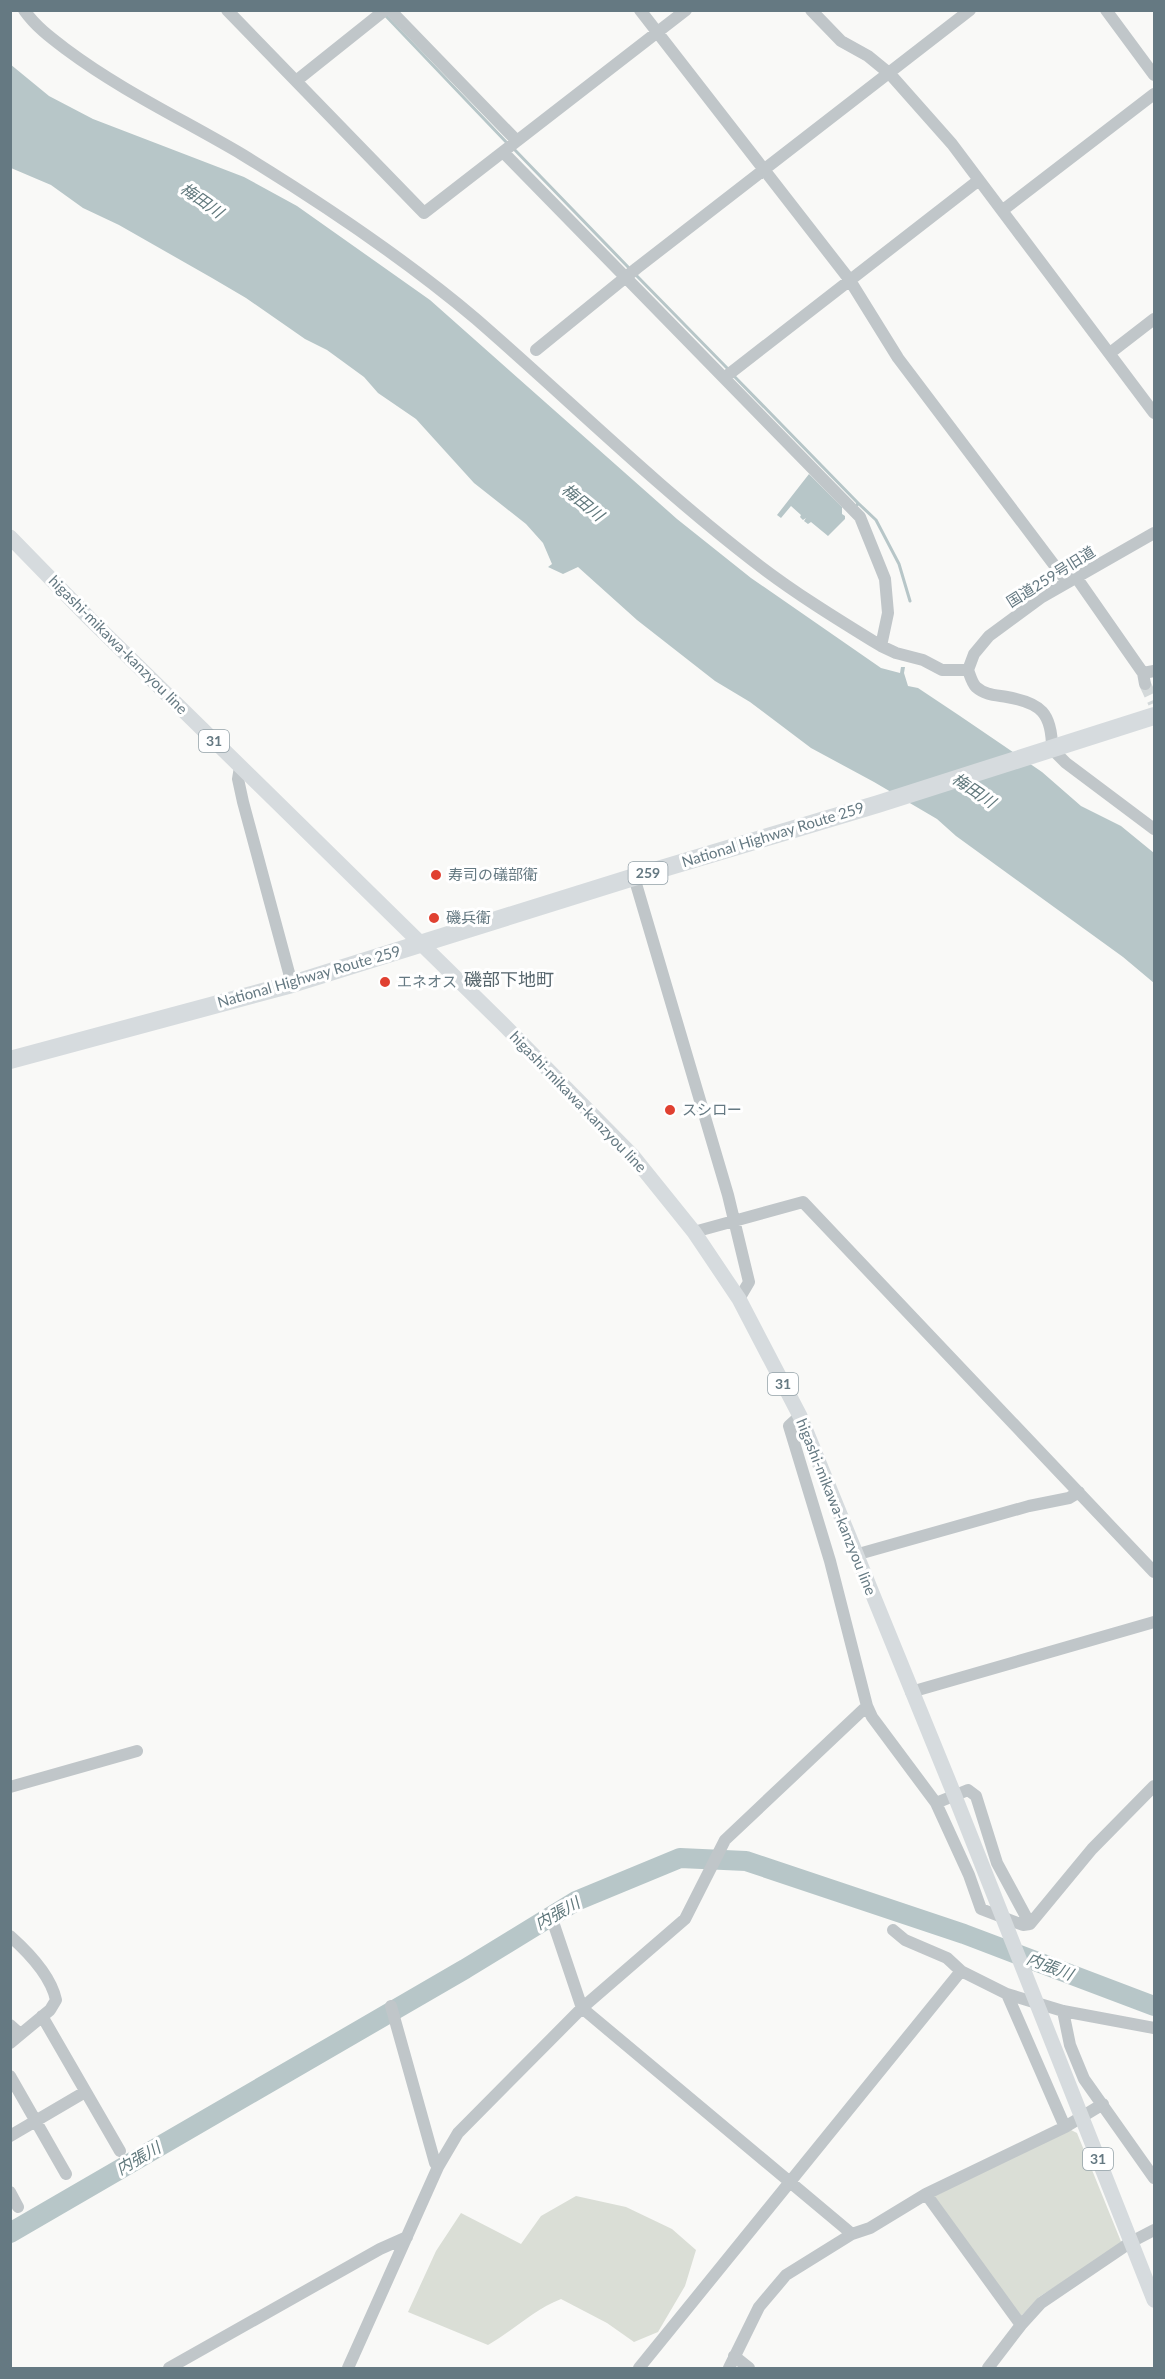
<svg xmlns="http://www.w3.org/2000/svg" width="1165" height="2379" font-family="Lato,'Noto Sans JP',sans-serif">
<rect width="100%" height="100%" fill="#f9f9f7"/>
<path fill="#daded6" d="M1067,2128L1077,2133L1122,2244L1039,2297L1021,2316L933,2196Z
M576,2196L626,2207L672,2229L696,2250L685,2286L658,2332L634,2342L607,2323L561,2299C533,2310 513,2331 488,2345L408,2312L436,2251L461,2213L521,2244L541,2216Z"/>
<path fill="#b7c6c8" d="M10,64L49,96L93,119L244,177L297,206L430,300L677,519L751,578L881,668L900,673L901,667H905L904,673L908,686L918,688L960,716L1042,772L1081,806L1121,826L1154,853V983L1123,957L956,836L937,819L874,782L811,748L750,702L715,681L637,620L578,567L563,574L548,567L552,564L543,543L526,524L474,483L416,419L378,393L364,377L327,350L305,339L246,298L212,278L119,225L83,208L51,185L11,168Z
M809,474L842,507V514L845,516V519L828,536L811,522L808,524L804,521L806,518L803,520L800,517L801,515L791,506L781,518L777,515Z"/>
<g fill="none" stroke-linecap="round" stroke-linejoin="round">
<path stroke="#b7c6c8" stroke-width="3" d="M384,14L508,144
M513,148L629,268
M634,273L728,369
M732,374L858,503L857,505
M858,503L876,520L899,564L910,601"/>
<path stroke="#b7c6c8" stroke-width="20" d="M10,2233L465,1969L576,1901L680,1858L746,1861L964,1934L1154,2006"/>
<path stroke="#d4d9da" stroke-width="12" stroke-dasharray="12 6" stroke-linecap="butt" d="M1145,684L1154,703"/>
<path stroke="#c0c6c9" stroke-width="12" d="M24,10C36,27 51,38 67,50C122,91 184,120 243,155C323,204 404,258 476,319C568,399 655,485 752,560C793,592 837,619 881,646L896,653L923,660L942,670H968
M227,10L424,213L686,10
M390,10L517,141
M640,10L849,279L898,358L1067,582
M811,10L841,41L868,56L890,74L952,144L1154,413
M1106,10L1154,75
M296,81L385,10
M503,152L860,517L885,579L888,613L881,646
M1003,210L1154,94
M536,350L637,268L970,10
M1110,353L1154,319
M724,378L979,180
M1154,533L1042,597L989,636L974,654L968,670C970,675 972,683 976,687C985,695 996,695 1007,697C1041,703 1052,713 1052,749L1066,763L1154,829
M1076,577L1143,673L1145,684
M1143,673L1154,671
M240,767L238,779L243,802L292,984
M634,877L728,1195L749,1282L739,1299
M694,1232L803,1202L1154,1572
M800,1416L789,1426L830,1561L867,1706L872,1717L936,1803L968,1790L976,1796L997,1863L1030,1924L1092,1849L1154,1786
M855,1555L1029,1506L1069,1498L1079,1492
M911,1692L1154,1622
M10,1787L137,1751
M936,1803L969,1875L981,1909L1023,1925L1030,1924
M550,1913L582,2008L852,2234
M893,1930L905,1940L947,1958L961,1971L1007,1994L1065,2127L1103,2104
M10,1936C28,1952 51,1976 56,2000L50,2010L10,2043
M1007,1994L1063,2011L1154,2028
M391,2006L435,2163L438,2167
M1063,2011L1070,2045L1084,2079L1154,2178
M42,2016L120,2151
M10,2025L20,2034
M10,2076L66,2174
M10,2136L85,2092
M10,2192L18,2207
M926,2194L1021,2325
M734,2356L749,2368
M169,2368L380,2249L407,2237
M348,2368L438,2167L458,2133L582,2008L685,1919L725,1840L867,1706
M639,2368L961,1971
M729,2368L759,2307L786,2275L852,2234L870,2228L926,2194L1065,2127
M988,2368L1021,2325L1041,2303L1131,2242L1154,2230"/>
<path stroke="#d6dbde" stroke-width="15" d="M10,537L90,619L502,1023L632,1155L694,1232L739,1299L800,1416L954,1794L1154,2300"/>
<path stroke="#d6dbde" stroke-width="18" d="M10,1060L292,984L634,877L878,804L1154,716"/>
</g>
<g fill="#e04131" stroke="#fff" stroke-width="2">
<circle cx="436" cy="875" r="6"/>
<circle cx="434" cy="918" r="6"/>
<circle cx="385" cy="982" r="6"/>
<circle cx="670" cy="1110" r="6"/>
</g>
<g text-anchor="middle" stroke-width="6" stroke-linejoin="round" paint-order="stroke">
<g fill="#fff" stroke="#93a1a8" stroke-width="1.5">
<rect x="199" y="730" width="30" height="22" rx="4.5"/>
<rect x="628.5" y="862" width="39" height="22" rx="4.5"/>
<rect x="768" y="1373" width="30" height="22" rx="4.5"/>
<rect x="1083" y="2148" width="30" height="22" rx="4.5"/>
</g>
<g font-size="14" font-weight="bold" fill="#657982">
<text x="214" y="746">31</text>
<text x="648" y="878">259</text>
<text x="783" y="1389">31</text>
<text x="1098" y="2164">31</text>
</g>
<g font-size="15" fill="#657982" stroke="#fff">
<text transform="translate(1051 577) rotate(-32)" y="5">国道259号旧道</text>
<text transform="translate(118 645) rotate(45)" y="5">higashi-mikawa-kanzyou line</text>
<text transform="translate(773 835) rotate(-17)" y="5">National Highway Route 259</text>
<text transform="translate(309 977) rotate(-16)" y="5">National Highway Route 259</text>
<text transform="translate(578 1102) rotate(46)" y="5">higashi-mikawa-kanzyou line</text>
<text transform="translate(836 1507) rotate(68)" y="5">higashi-mikawa-kanzyou line</text>
</g>
<g font-size="15" fill="#657982" stroke="#fff" text-anchor="start">
<text x="448" y="880">寿司の礒部衛</text>
<text x="446" y="923">磯兵衛</text>
<text x="397" y="987">エネオス</text>
<text x="682" y="1115">スシロー</text>
</g>
<g font-size="16" font-style="italic" fill="#60787c" stroke="#fff">
<text transform="translate(202 200) rotate(35)" y="6">梅田川</text>
<text transform="translate(583 502) rotate(39)" y="6">梅田川</text>
<text transform="translate(974 790) rotate(34)" y="6">梅田川</text>
<text transform="translate(557 1913) rotate(-29)" y="6">内張川</text>
<text transform="translate(1050 1966) rotate(21)" y="6">内張川</text>
<text transform="translate(138 2158) rotate(-30)" y="6">内張川</text>
</g>
<g font-size="18" fill="#57666d" stroke="#fff">
<text x="509" y="986">磯部下地町</text>
</g>
</g>
<rect width="1165" height="2379" fill="none" stroke="#657982" stroke-width="24"/>
</svg>
